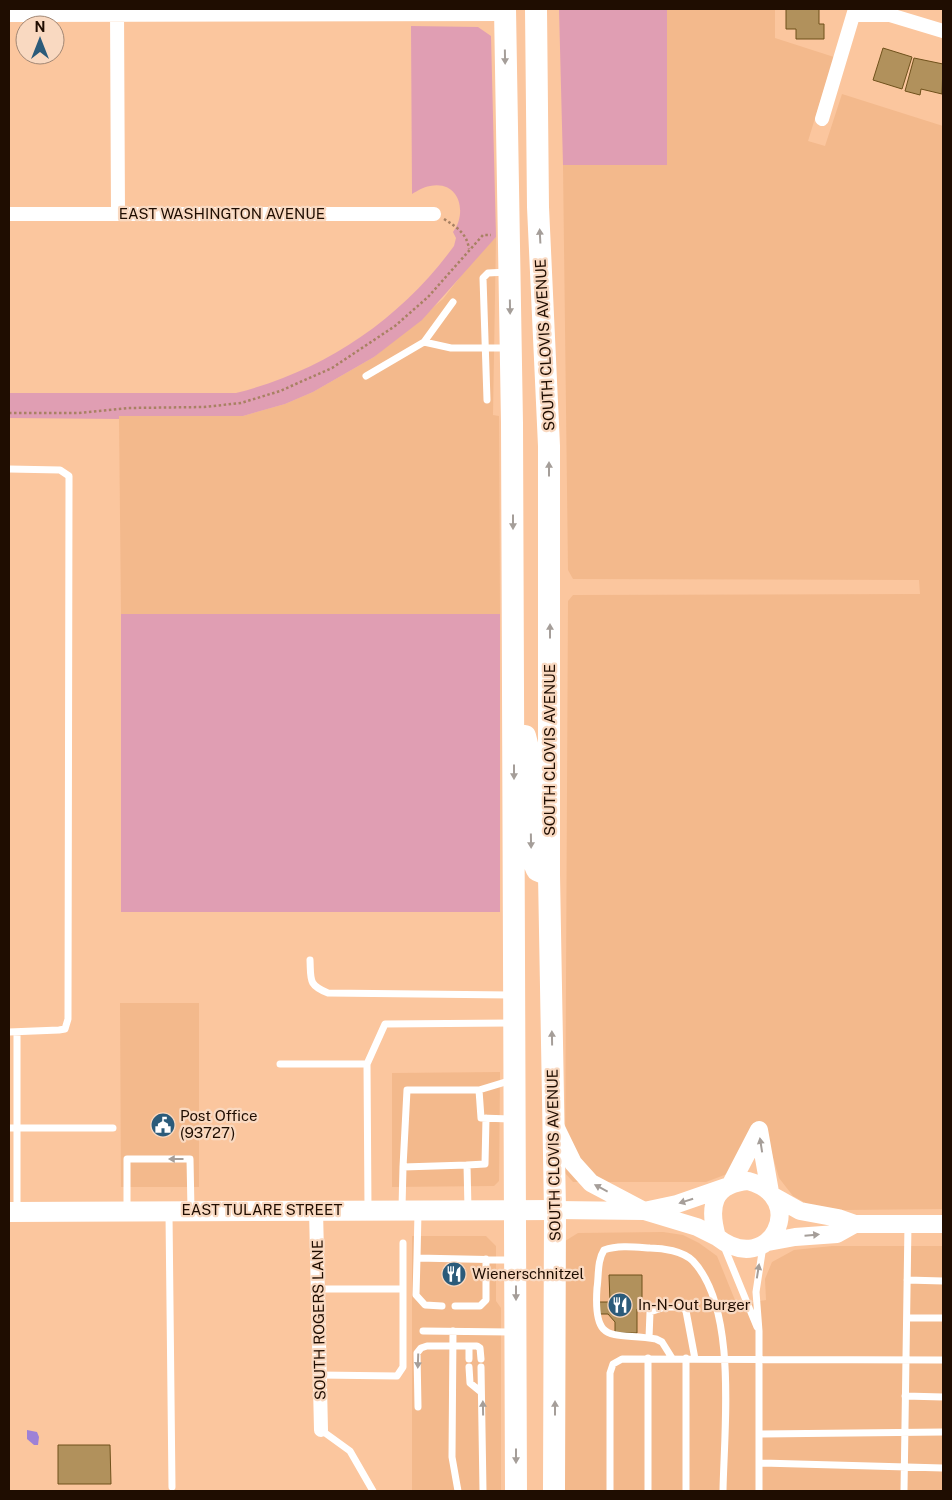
<svg xmlns="http://www.w3.org/2000/svg" width="952" height="1500" font-family="'Public Sans',sans-serif">
<rect width="100%" height="100%" fill="#fbc69e"/>
<path fill="#f3b98c" d="M667,9H775V38L834,57L808,141L825,146L842,94L943,126V1209L844,1210L815,1208L793,1196L779,1178L769,1143L727,1174L706,1182H573L565,1173L568,601L573,595L920,594L919,580L573,579L568,570L563,165H667Z
M496,237L493,415L499,416L500,614H121L119,416H243L285,404L313,392L374,357L443,299L471,263Z
M120,1003H199V1187H121Z
M500,1072L499,1181L494,1186L392,1187V1073Z
M663,1232L683,1235L699,1243L717,1256L737,1305L766,1300L765,1279L772,1262L794,1250L832,1246H943V1491H563L565,1241L578,1233Z
M412,1236H486L496,1246V1301L501,1308V1491H412Z"/>
<path fill="#e09eb3" d="M559,9H667V165H563Z
M411,26L478,27L491,36L496,237L422,320L374,357L313,392L285,404L243,416H119V419L9,418V393H236C324,371 400,320 454,246L456,238L453,232C468,212 459,180 430,186C423,187 417,191 412,194Z
M121,614H500V912H121Z"/>
<path fill="#9e81d6" d="M27,1430L37,1432L39,1437L38,1445H34L27,1439Z"/>
<path fill="#b1915c" stroke="#6f511b" d="M786,9H819V24H824V39H796V29H786Z
M883,48L912,57L902,89L873,80Z
M914,58L943,64L942,94L921,89L920,95L905,91Z
M609,1275H642V1307L637,1309V1333H615V1322L608,1314H599V1302H610Z
M58,1445H110L111,1484H58Z"/>
<g fill="none" stroke-linecap="round" stroke-linejoin="round">
<path stroke="#a88163" stroke-width="2.5" stroke-dasharray="2.5 2.5" stroke-linecap="butt" d="M444,219C457,227 467,234 469,249
M9,413H78L128,408L204,407L241,403L280,391L332,368L395,326L428,297L483,235H491"/>
<path stroke="#fff" stroke-width="7" d="M424,342L453,302
M366,376L424,342L451,348H509
M487,400L483,278L488,273L507,272
M9,469L60,470L69,476V487L68,1019L65,1029L59,1030L9,1032
M310,960C311,980 308,985 328,993L512,995
M280,1064H367
M512,1080L479,1090L481,1118L513,1119
M9,1128H113
M467,1165L485,1164L486,1118
M403,1167L407,1090H479
M402,1208L403,1167L467,1165L468,1209
M368,1209L367,1064L385,1024L512,1023
M127,1210V1159H190L191,1210
M17,1211V1033
M418,1212L417,1258L513,1260
M169,1214L172,1487
M723,1244L757,1327
M417,1258L416,1295L425,1305L442,1306
M907,1280L943,1281
M318,1289H403
M455,1306H480L486,1300V1259
M907,1318H943
M423,1331L512,1332
M453,1331L452,1457L458,1491
M649,1338L650,1312L665,1307H682L686,1311L695,1359
M469,1346V1359
M648,1358V1491
M672,1358L662,1342L656,1339C612,1332 593,1346 597,1288C599,1275 597,1261 604,1250C618,1245 635,1247 650,1248C663,1248 683,1251 693,1261C738,1309 724,1429 723,1491
M686,1358V1491
M469,1367L470,1383L481,1392
M481,1367L483,1491
M320,1375L397,1376L403,1367V1243
M905,1396L943,1397
M418,1407L417,1353L421,1348L427,1346H477L480,1348L481,1359
M321,1430L350,1451L373,1491
M759,1434L943,1432
M759,1463L943,1468
M610,1491V1373L613,1364L622,1359L943,1360
M759,1491V1331L756,1292L763,1246
M904,1491L908,1224"/>
<path stroke="#fff" stroke-width="14" d="M117,9L118,214
M9,15L505,14
M855,15H890L943,31
M822,119L855,9
M9,214H434
M316,1210L321,1430"/>
<path stroke="#fff" stroke-width="18" d="M555,1126L573,1163L591,1183L644,1211L697,1227L717,1237
M748,1181C810,1197 770,1279 717,1237C708,1206 713,1184 748,1181Z
M731,1184L759,1130L770,1192
M775,1197L800,1211L838,1218L855,1224H943
M555,1210L644,1211L677,1204L726,1187
M768,1242L795,1237L837,1234L855,1224"/>
<path stroke="#fff" stroke-width="20" d="M9,1212L555,1210"/>
<path stroke="#fff" stroke-width="22" d="M505,9L512,423L516,1491
M536,9L538,207L549,446V875L555,1210L554,1491
M525,736L530,756L531,856L537,870L549,875"/>
</g>
<defs><path id="oneway-solid" d="M-6-.8H1V-3.2L6.5 0L1 3.2V.8H-6Z" transform="scale(1.25)"/></defs>
<g fill="#a59e99">
<use href="#oneway-solid" transform="translate(505 57) rotate(89)"/>
<use href="#oneway-solid" transform="translate(540 236) rotate(-93)"/>
<use href="#oneway-solid" transform="translate(510 307) rotate(89)"/>
<use href="#oneway-solid" transform="translate(549 469) rotate(-90)"/>
<use href="#oneway-solid" transform="translate(513 522) rotate(90)"/>
<use href="#oneway-solid" transform="translate(550 631) rotate(-90)"/>
<use href="#oneway-solid" transform="translate(514 772) rotate(90)"/>
<use href="#oneway-solid" transform="translate(531 841) rotate(89)"/>
<use href="#oneway-solid" transform="translate(552 1038) rotate(-91)"/>
<use href="#oneway-solid" transform="translate(761 1145) rotate(-99)"/>
<use href="#oneway-solid" transform="translate(176 1159) rotate(180)"/>
<use href="#oneway-solid" transform="translate(601 1188) rotate(-152)"/>
<use href="#oneway-solid" transform="translate(686 1201) rotate(162)"/>
<use href="#oneway-solid" transform="translate(812 1235) rotate(-5)"/>
<use href="#oneway-solid" transform="translate(758 1271) rotate(-81)"/>
<use href="#oneway-solid" transform="translate(516 1293) rotate(90)"/>
<use href="#oneway-solid" transform="translate(418 1361) rotate(92)"/>
<use href="#oneway-solid" transform="translate(483 1408) rotate(-91)"/>
<use href="#oneway-solid" transform="translate(555 1408) rotate(-90)"/>
<use href="#oneway-solid" transform="translate(516 1456) rotate(90)"/>
</g>
<defs>
<symbol id="civic-disc" viewBox="-11 -11 22 22"><circle r="9.5" fill="#2b5b7a" stroke="#f9d9c1"/><path d="M-.6-6.5H3V-4.5H.6V-3L4-1V1h2V6H-6V1h2V-1L-.6-3ZM-1.2 2.5V6h2.4V2.5Z" fill="#fff"/></symbol>
<symbol id="restaurant-disc" viewBox="-11 -11 22 22"><circle r="9.5" fill="#2b5b7a" stroke="#f9d9c1"/><path d="M-5-6h1v4h1v-4h1v4h1v-4h1v5L-1.5 .5V6h-2V.5L-5-1ZM5-6V6H3V1.5H1.5Q1.5-4 5-6Z" fill="#fff"/></symbol>
</defs>
<g fill-rule="evenodd">
<use href="#civic-disc" x="149" y="1111" width="28" height="28"/>
<use href="#restaurant-disc" x="440" y="1260" width="28" height="28"/>
<use href="#restaurant-disc" x="606" y="1291" width="28" height="28"/>
</g>
<g text-anchor="middle" stroke-width="4.5" stroke-linejoin="round" paint-order="stroke">
<g font-size="15" fill="#1f0d01" stroke="#f9d9c1">
<text x="222" y="219">EAST WASHINGTON AVENUE</text>
<text transform="translate(545 345) rotate(-93)" y="5">SOUTH CLOVIS AVENUE</text>
<text transform="translate(550 750) rotate(-90)" y="5">SOUTH CLOVIS AVENUE</text>
<text transform="translate(554 1155) rotate(-91)" y="5">SOUTH CLOVIS AVENUE</text>
<text x="262" y="1215">EAST TULARE STREET</text>
<text transform="translate(319 1320) rotate(-91)" y="5">SOUTH ROGERS LANE</text>
</g>
<g font-size="15" fill="#1f0d01" stroke="#f9d9c1" text-anchor="start">
<text x="180" y="1121">Post Office<tspan x="180" dy="17">(93727)</tspan></text>
<text x="472" y="1279">Wienerschnitzel</text>
<text x="638" y="1310">In-N-Out Burger</text>
</g>
</g>
<rect width="952" height="1500" fill="none" stroke="#1f0d01" stroke-width="20"/>
<g transform="translate(40 40)"><circle r="24" fill="#f9d9c1" stroke="#a28774"/>
<path d="M0-4L9 19L0 12L-9 19Z" fill="#2b5b7a"/>
<text y="-8" font-size="14" font-weight="bold" text-anchor="middle" fill="#1f0d01">N</text>
</g>
</svg>
